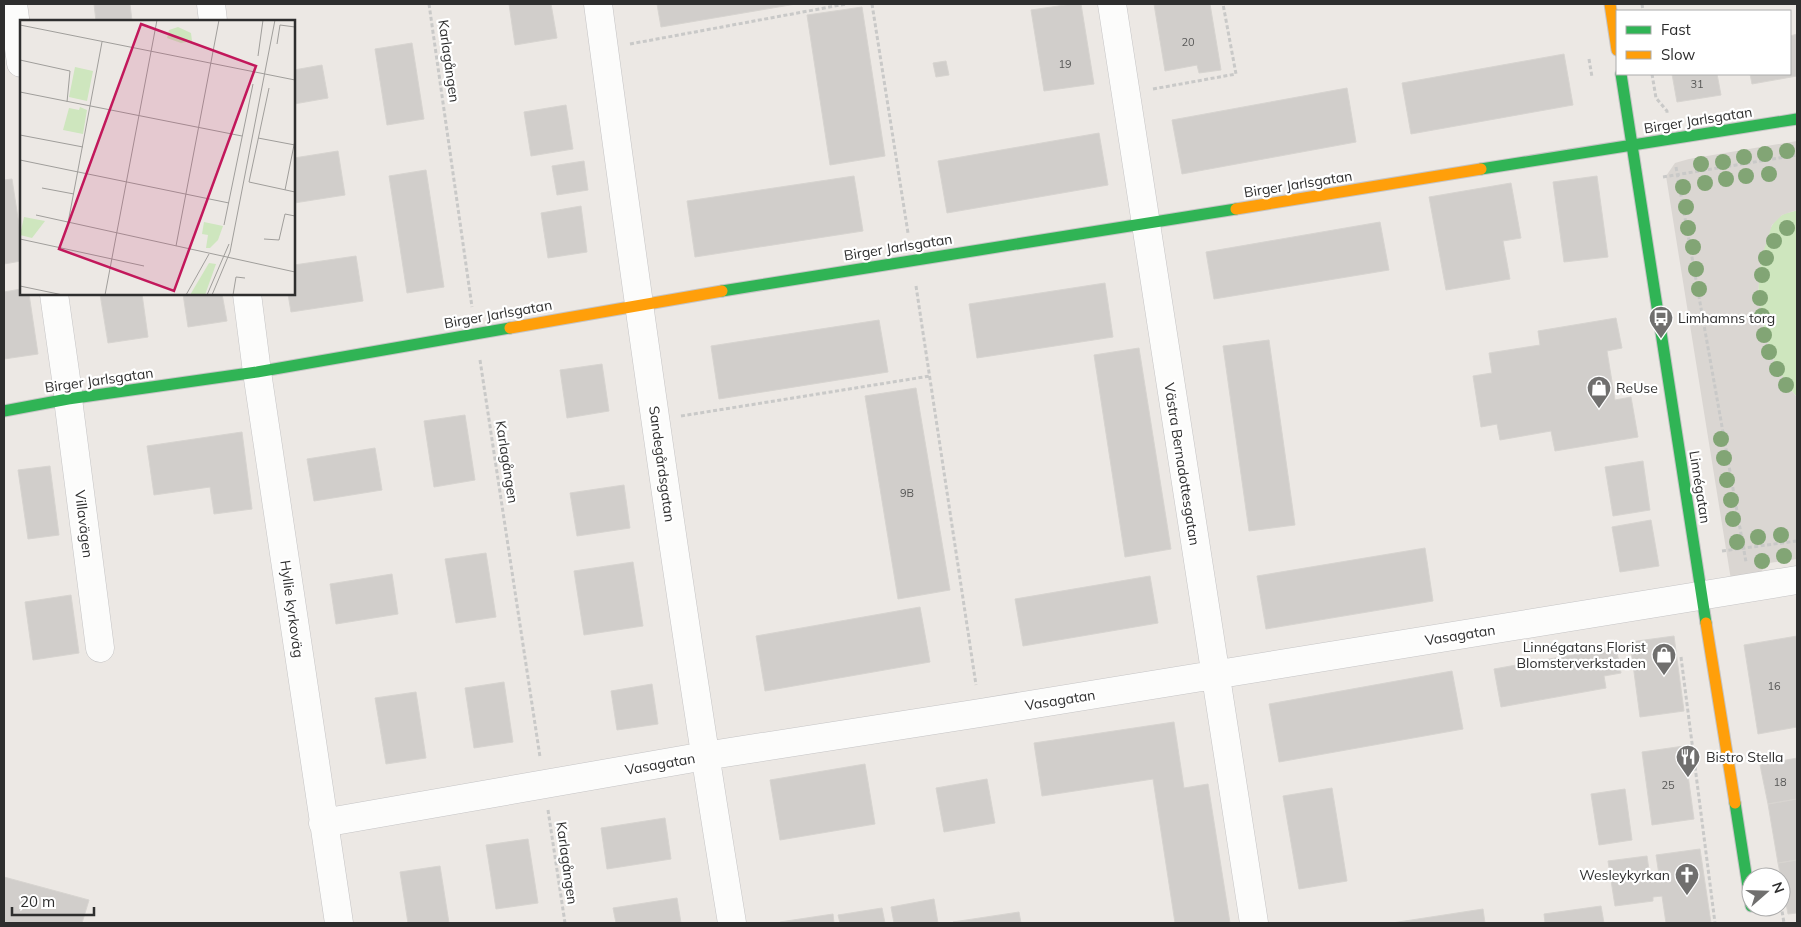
<svg xmlns="http://www.w3.org/2000/svg" width="1801" height="927" font-family="Mulish,sans-serif">
<rect width="100%" height="100%" fill="#ece8e4"/>
<path fill="#cee6be" d="M1797,210V397C1763,359 1748,288 1766,240C1769,231 1773,220 1782,215C1787,212 1793,212 1797,210Z"/>
<path fill="#dad6d2" d="M1797,141V210L1782,215L1772,225L1761,259L1758,293L1765,333L1774,361L1789,388L1797,397V559L1769,563L1756,577L1731,580L1666,176L1675,163L1689,159Z"/>
<path fill="#d1cecb" stroke="#d7d4d0" d="M94,4H130L132,21H96Z
M509,4H551L557,38L515,45Z
M657,4H796L661,27Z
M1072,4H1081L1094,84L1044,91L1031,10Z
M1154,4H1210L1221,70L1199,73L1197,65L1165,71Z
M862,7L885,156L830,165L807,15Z
M1797,34V76L1752,84L1750,74H1790V36Z
M412,43L424,119L387,125L375,49Z
M1564,54L1573,105L1411,134L1402,83Z
M946,61L949,75L936,77L933,63Z
M322,65L328,98L294,104V70Z
M1672,74H1717L1721,95L1677,102Z
M1347,88L1356,142L1182,174L1172,120Z
M566,105L573,149L531,156L524,112Z
M1099,133L1108,185L947,213L938,161Z
M338,151L345,195L294,203V158Z
M584,161L588,190L557,195L552,166Z
M426,170L444,287L407,293L389,176Z
M854,176L863,231L695,257L687,201Z
M1597,176L1608,257L1564,262L1553,182Z
M12,179L21,238V261L4,264V180Z
M1511,183L1521,238L1503,241L1510,279L1446,290L1429,197Z
M581,206L587,252L548,258L541,213Z
M1380,222L1389,270L1214,299L1206,252Z
M356,256L363,301L291,312L288,294H294V265Z
M1105,283L1113,337L977,358L969,304Z
M21,289V294H29L38,354L4,359V292Z
M100,294H142L148,337L108,343Z
M183,294H222L227,321L188,327Z
M1616,318L1622,348L1607,351L1615,400L1631,397L1638,437L1555,451L1551,431L1500,440L1497,424L1481,427L1473,376L1492,373L1489,353L1540,345L1538,331Z
M879,320L888,372L719,399L711,346Z
M1269,340L1295,525L1249,531L1223,346Z
M1139,348L1171,549L1125,557L1094,355Z
M602,364L609,411L567,418L560,370Z
M916,388L950,590L898,599L865,396Z
M465,415L475,480L434,487L424,421Z
M242,432L252,509L214,514L210,487L154,495L147,446Z
M375,448L382,490L314,501L307,459Z
M1643,461L1650,510L1613,516L1605,467Z
M50,466L59,535L28,539L18,470Z
M624,485L630,528L577,536L570,493Z
M1651,520L1659,566L1620,572L1612,527Z
M1425,548L1433,601L1266,629L1257,576Z
M486,553L496,617L456,623L445,559Z
M633,562L643,626L584,635L574,571Z
M392,574L398,614L336,624L330,584Z
M1150,576L1158,623L1023,646L1015,599Z
M71,595L79,653L33,660L25,602Z
M920,607L930,662L765,691L756,636Z
M1674,636L1684,711L1640,717L1630,642Z
M1797,636V727L1758,734L1744,645Z
M1616,647L1621,673L1604,676L1606,688L1501,707L1494,669Z
M1452,671L1463,729L1279,762L1269,704Z
M504,682L513,742L474,748L465,688Z
M652,684L658,724L617,730L611,691Z
M416,692L426,758L386,764L375,698Z
M1174,722L1184,788L1208,784L1230,923H1175L1153,779L1042,796L1034,743Z
M1684,746L1694,819L1652,825L1642,752Z
M1797,758V799L1768,804L1760,765Z
M865,764L875,824L780,840L770,780Z
M987,779L995,823L944,832L936,788Z
M1332,788L1347,881L1299,889L1283,796Z
M1625,789L1632,840L1599,845L1591,794Z
M1797,799V860L1778,863L1768,804Z
M665,818L671,859L607,869L601,828Z
M528,839L538,903L496,909L486,845Z
M1700,849L1711,923H1666L1662,896L1653,897V901L1615,906L1608,861L1647,856L1650,877L1659,875L1656,855Z
M1797,860V913L1788,914L1778,863Z
M440,866L449,923H408L400,872Z
M4,877L89,900L82,923H4Z
M677,898L681,923H616L613,908Z
M934,899L938,923H894L891,907Z
M1601,906L1604,923H1545L1544,914Z
M882,908L885,923H840L838,915Z
M1483,909L1485,923H1392Z
M1019,912L1021,923L953,922Z
M833,914L834,923H780V922Z"/>
<g fill="none" stroke-linecap="round" stroke-linejoin="round">
<defs>
<path id="street" d="M13,4L21,63
M211,4L213,21
M598,4C639,311 682,618 732,923
M1112,4L1254,923
M54,294L69,400
M247,294L257,372L339,923
M68,399L100,648
M323,823L705,756L980,713L1797,580"/>
<path id="fast" d="M1621,74L1706,623
M1481,169L1797,119
M722,291L1236,209
M4,411L68,399L257,372L510,328
M1735,803L1751,906"/>
<path id="slow" d="M1610,4L1617,50
M1236,209L1481,169
M510,328L722,291
M1706,623L1735,803"/>
</defs>
<use href="#street" stroke="#c5c4c5" stroke-width="29"/>
<use href="#fast" stroke="#c5c4c5" stroke-width="13"/>
<use href="#slow" stroke="#c5c4c5" stroke-width="13"/>
<path stroke="#c9c9c8" stroke-width="3" stroke-dasharray="4 2.5" stroke-linecap="butt" d="M429,4L472,307
M872,4L908,233
M1642,4L1643,11
M630,44L846,4
M1589,59L1592,77
M1652,74L1656,98L1667,111V114
M1153,89L1236,74L1223,4
M1676,167L1746,562
M1663,177L1797,155
M916,286L976,685
M480,360L540,757
M681,416L930,376
M1722,551L1797,541
M1681,657L1715,923
M548,810L565,923
M1781,905L1784,923"/>
<use href="#street" stroke="#fcfcfb" stroke-width="28"/>
<use href="#fast" stroke="#30b455" stroke-width="11"/>
<use href="#slow" stroke="#ff9f0a" stroke-width="11"/>
</g>
<g fill="#82a575">
<circle cx="1787" cy="151" r="8"/>
<circle cx="1765" cy="154" r="8"/>
<circle cx="1744" cy="157" r="8"/>
<circle cx="1723" cy="162" r="8"/>
<circle cx="1701" cy="164" r="8"/>
<circle cx="1769" cy="174" r="8"/>
<circle cx="1746" cy="176" r="8"/>
<circle cx="1726" cy="179" r="8"/>
<circle cx="1705" cy="183" r="8"/>
<circle cx="1683" cy="187" r="8"/>
<circle cx="1686" cy="207" r="8"/>
<circle cx="1688" cy="228" r="8"/>
<circle cx="1787" cy="228" r="8"/>
<circle cx="1774" cy="241" r="8"/>
<circle cx="1693" cy="247" r="8"/>
<circle cx="1766" cy="258" r="8"/>
<circle cx="1696" cy="269" r="8"/>
<circle cx="1762" cy="275" r="8"/>
<circle cx="1699" cy="289" r="8"/>
<circle cx="1760" cy="298" r="8"/>
<circle cx="1762" cy="316" r="8"/>
<circle cx="1764" cy="335" r="8"/>
<circle cx="1769" cy="352" r="8"/>
<circle cx="1777" cy="369" r="8"/>
<circle cx="1786" cy="385" r="8"/>
<circle cx="1721" cy="439" r="8"/>
<circle cx="1724" cy="458" r="8"/>
<circle cx="1727" cy="480" r="8"/>
<circle cx="1731" cy="500" r="8"/>
<circle cx="1733" cy="519" r="8"/>
<circle cx="1781" cy="535" r="8"/>
<circle cx="1758" cy="537" r="8"/>
<circle cx="1737" cy="542" r="8"/>
<circle cx="1784" cy="556" r="8"/>
<circle cx="1762" cy="561" r="8"/>
</g>
<defs>
<symbol id="bus-pin" viewBox="-11 -11 22 30"><path d="M0 17L-7.5 6A9.5 9.5 0 1 1 7.5 6Z" fill="#706f6e" stroke="#fff"/><path d="M-5-6H5V4H4V6H2V4H-2V6H-4V4H-5ZM-3.5-4V0h7V-4ZM-3.5 1.2v1.5H-2V1.2ZM2 1.2v1.5H3.5V1.2Z" fill="#fff"/></symbol>
<symbol id="shop-pin" viewBox="-11 -11 22 30"><path d="M0 17L-7.5 6A9.5 9.5 0 1 1 7.5 6Z" fill="#706f6e" stroke="#fff"/><path d="M-5-2.5h2.3a2.7 3.5 0 0 1 5.4 0H5L5.5 6h-11ZM-1.5-2.5h3a1.5 2.3 0 0 0-3 0Z" fill="#fff"/></symbol>
<symbol id="restaurant-pin" viewBox="-11 -11 22 30"><path d="M0 17L-7.5 6A9.5 9.5 0 1 1 7.5 6Z" fill="#706f6e" stroke="#fff"/><path d="M-5-6h1v4h1v-4h1v4h1v-4h1v5L-1.5 .5V6h-2V.5L-5-1ZM5-6V6H3V1.5H1.5Q1.5-4 5-6Z" fill="#fff"/></symbol>
<symbol id="church-pin" viewBox="-11 -11 22 30"><path d="M0 17L-7.5 6A9.5 9.5 0 1 1 7.5 6Z" fill="#706f6e" stroke="#fff"/><path d="M-1.2-6h2.4v3.5h3.3v2.4h-3.3V6h-2.4V-.1h-3.3v-2.4h3.3Z" fill="#fff"/></symbol>
</defs>
<g fill-rule="evenodd">
<use href="#bus-pin" x="1647" y="304" width="28" height="38"/>
<use href="#shop-pin" x="1585" y="374" width="28" height="38"/>
<use href="#shop-pin" x="1650" y="641" width="28" height="38"/>
<use href="#restaurant-pin" x="1674" y="743" width="28" height="38"/>
<use href="#church-pin" x="1673" y="861" width="28" height="38"/>
</g>
<g text-anchor="middle" stroke-width="4.5" stroke-linejoin="round" paint-order="stroke">
<g font-size="11" fill="#585857">
<text x="1188" y="46">20</text>
<text x="1065" y="68">19</text>
<text x="1697" y="88">31</text>
<text x="907" y="497">9B</text>
<text x="1774" y="690">16</text>
<text x="1780" y="786">18</text>
<text x="1668" y="789">25</text>
</g>
<g font-size="14" fill="#2e2e2e" stroke="#fff">
<text transform="translate(449 61) rotate(82)" y="5">Karlagången</text>
<text transform="translate(1698 120) rotate(-9)" y="5">Birger Jarlsgatan</text>
<text transform="translate(1298 184) rotate(-9)" y="5">Birger Jarlsgatan</text>
<text transform="translate(898 247) rotate(-9)" y="5">Birger Jarlsgatan</text>
<text transform="translate(498 314) rotate(-10)" y="5">Birger Jarlsgatan</text>
<text transform="translate(99 380) rotate(-8)" y="5">Birger Jarlsgatan</text>
<text transform="translate(507 462) rotate(81)" y="5">Karlagången</text>
<text transform="translate(662 464) rotate(82)" y="5">Sandegårdsgatan</text>
<text transform="translate(1182 464) rotate(81)" y="5">Västra Bernadottesgatan</text>
<text transform="translate(1700 487) rotate(81)" y="5">Linnégatan</text>
<text transform="translate(84 524) rotate(83)" y="5">Villavägen</text>
<text transform="translate(292 609) rotate(82)" y="5">Hyllie kyrkoväg</text>
<text transform="translate(1460 635) rotate(-9)" y="5">Vasagatan</text>
<text transform="translate(1060 700) rotate(-9)" y="5">Vasagatan</text>
<text transform="translate(660 764) rotate(-10)" y="5">Vasagatan</text>
<text transform="translate(567 863) rotate(82)" y="5">Karlagången</text>
</g>
<g font-size="14" fill="#2e2e2e" stroke="#fff" text-anchor="start">
<text x="1678" y="323">Limhamns torg</text>
<text x="1616" y="393">ReUse</text>
<text x="1646" y="652" text-anchor="end">Linnégatans Florist<tspan x="1646" dy="16">Blomsterverkstaden</tspan></text>
<text x="1706" y="762">Bistro Stella</text>
<text x="1670" y="880" text-anchor="end">Wesleykyrkan</text>
</g>
</g>
<g transform="translate(20 20)">
<rect width="275" height="275" fill="#ece8e4"/>
<path d="M158,7L171,13L172,21L161,23L147,18L149,10ZM55,47L73,51L67,81L49,77ZM60,87L67,90L63,114L43,110L49,88L59,90ZM4,197L25,201L12,218L0,215ZM184,202L203,206L198,220L190,228H186L188,215L182,214ZM189,243L196,244L185,275H170Z" fill="#cee6be"/>
<path fill="none" stroke="#a09e9b" stroke-width="1" d="M0,5L275,60M257,24L260,5L275,7M238,36L243,0M0,40L50,51L47,82M249,68L229,162L275,172M0,72L222,116M0,115L63,127M238,118L275,125M0,140L209,183M22,168L54,174M265,170L275,120M16,195L275,252M48,203L82,22M204,205L233,64M0,219L92,239M244,219L259,220L265,194L275,196M156,226L199,0M92,239L124,246M0,266L43,275M85,275L137,0M166,275L189,234M187,275L209,224M192,275L210,232L255,0M213,275L216,257L225,258"/>
<path fill="#c2185b" fill-opacity="0.15" stroke="#c2185b" stroke-width="2.5" d="M121,4L236,46L154,271L39,229Z"/>
<rect width="275" height="275" fill="none" stroke="#2e2e2e" stroke-width="2.5"/>
</g>
<rect width="1801" height="927" fill="none" stroke="#2e2e2e" stroke-width="10"/>
<rect x="1616" y="10" width="175" height="65" fill="#ffffff" stroke="#ababab"/>
<rect x="1626" y="26" width="25" height="8" fill="#30b455" stroke="#ababab"/>
<text x="1661" y="35" font-size="15" fill="#2e2e2e">Fast</text>
<rect x="1626" y="51" width="25" height="8" fill="#ff9f0a" stroke="#ababab"/>
<text x="1661" y="60" font-size="15" fill="#2e2e2e">Slow</text>
<g transform="translate(1766 892) rotate(70)"><circle r="24" fill="#ffffff" stroke="#ababab"/>
<path d="M0-4L9 19L0 12L-9 19Z" fill="#706f6e"/>
<text y="-8" font-size="14" font-weight="bold" text-anchor="middle" fill="#2e2e2e">N</text>
</g>
<path d="M12 907v8h82v-8" fill="none" stroke="#2e2e2e" stroke-width="2.5"/>
<text x="20" y="907" font-size="15" fill="#2e2e2e" stroke="#ffffff" stroke-width="4" paint-order="stroke">20 m</text>
</svg>
